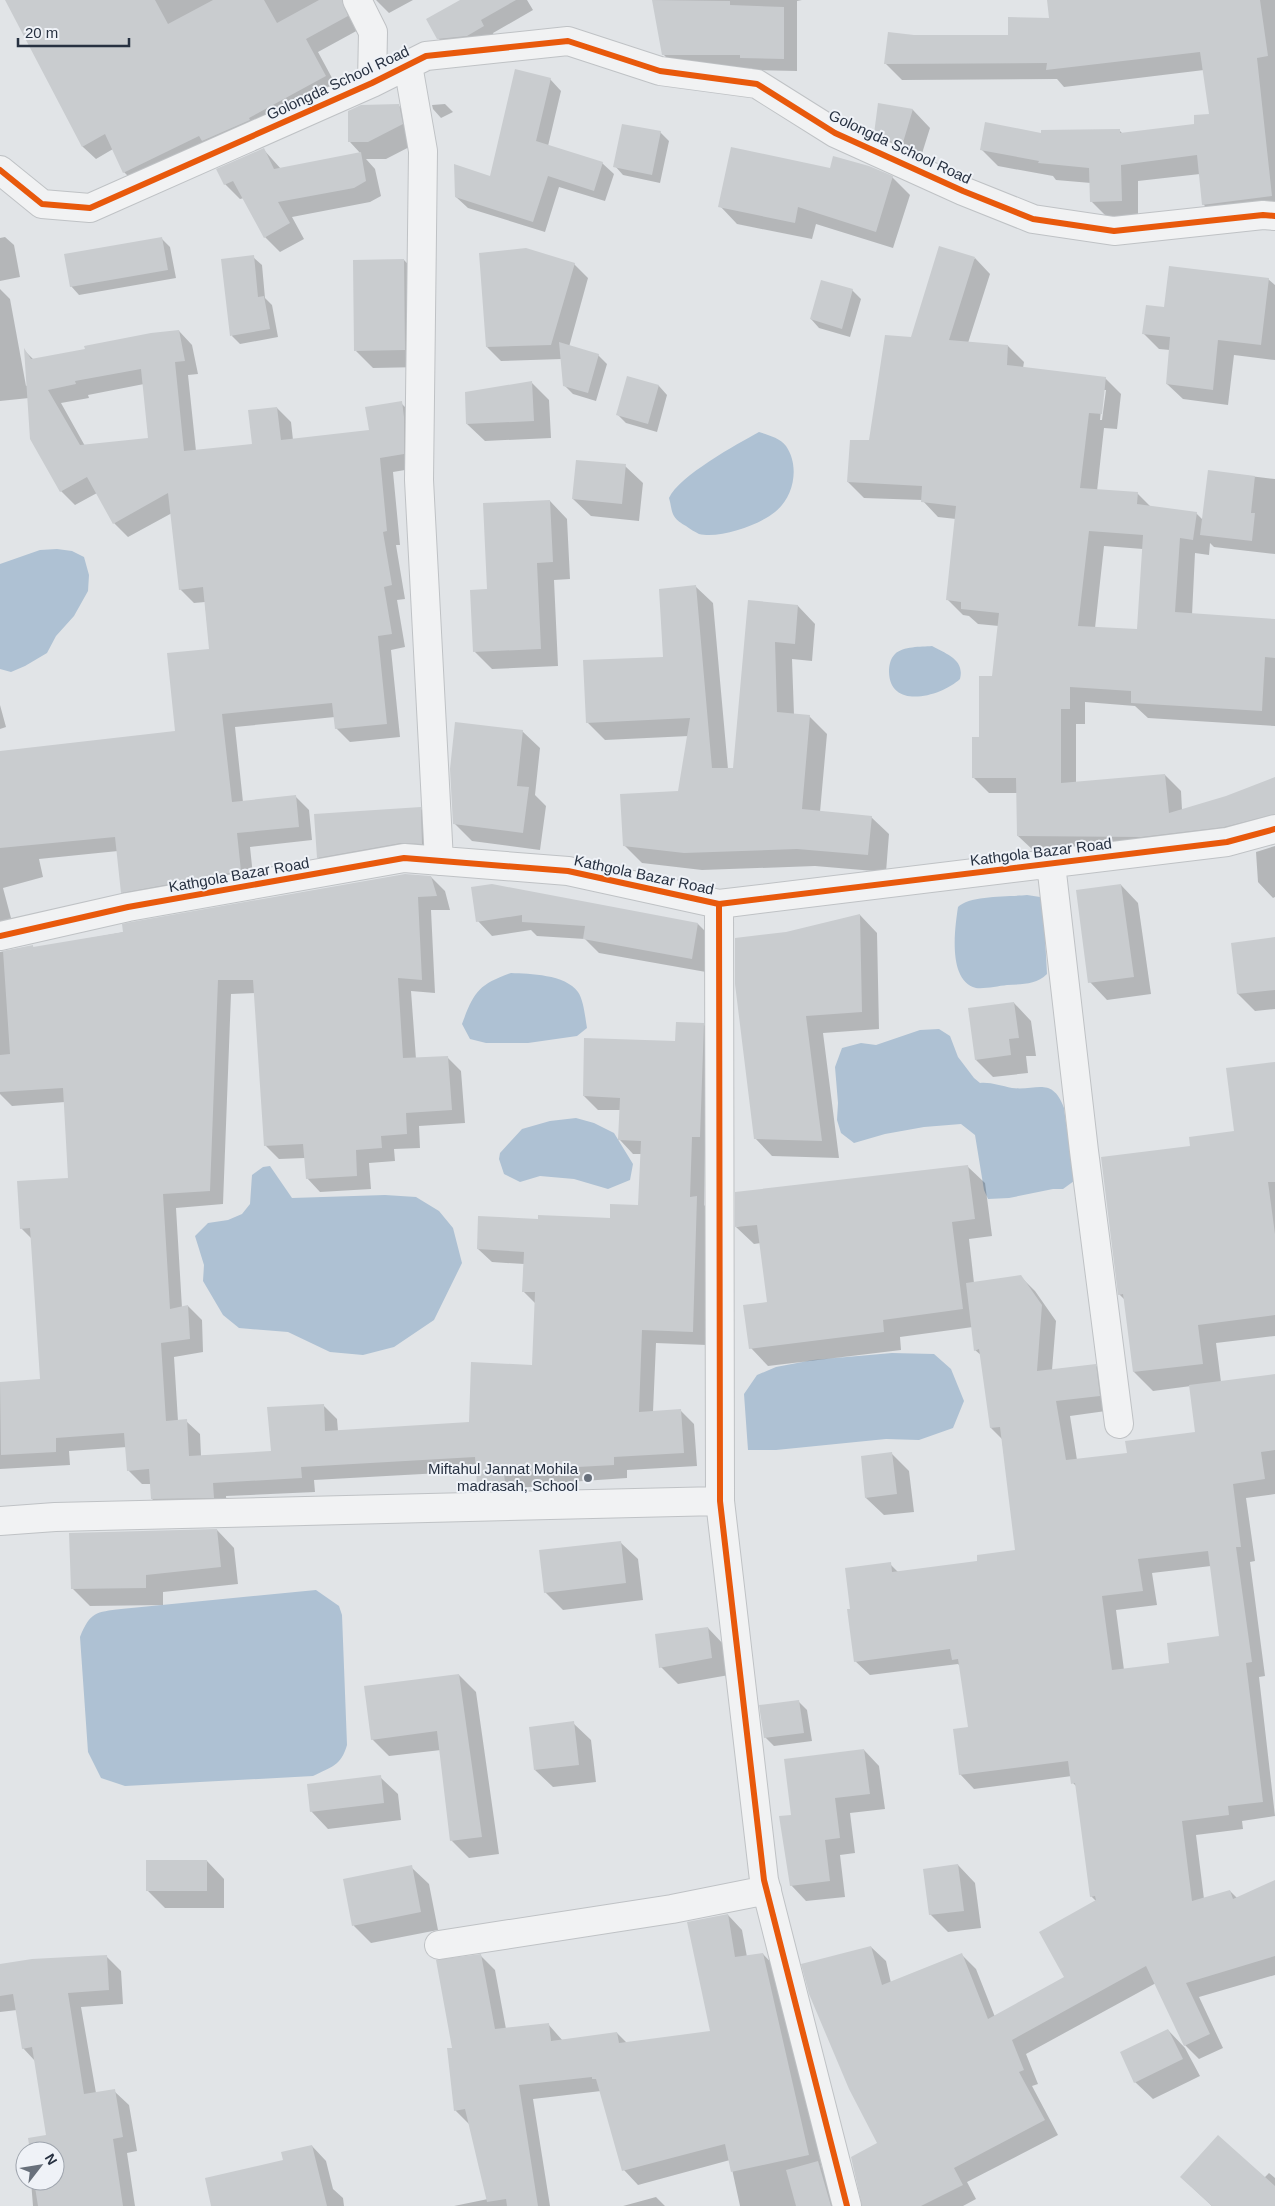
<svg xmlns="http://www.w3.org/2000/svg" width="1275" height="2206" font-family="Arial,sans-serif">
<rect width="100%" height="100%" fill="#e1e4e7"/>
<path fill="#aec1d3" d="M759,432C768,435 780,438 786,446C800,466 794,497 775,512C759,525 720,539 699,534C695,532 690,529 686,526C681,523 677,521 674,516C671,511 671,504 669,498C679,476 737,444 759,432Z
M57,549L72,551L84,557L89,575L88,591L74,616L56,636L47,653L25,666L11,672L0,669V564L40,550Z
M932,646C946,654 965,659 960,679C942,696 890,711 889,672C889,666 890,659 895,654C903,646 921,647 932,646Z
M1027,895L1040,897L1043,901L1047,974C1036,985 1022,984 1007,985C998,986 985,989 976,988C947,981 955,927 958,907C970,895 1009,897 1027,895Z
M511,973C530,974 565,974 578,992C584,1001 585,1017 587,1028L577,1036L528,1043H486L470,1039L462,1024C474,992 478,985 511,973Z
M939,1029L950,1036L958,1057L974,1078L980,1083C991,1082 1001,1086 1012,1088C1037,1091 1052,1076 1064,1108L1074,1181L1063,1189H1053L1009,1198L988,1199L984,1190L975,1135L961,1124L924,1127L885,1134L854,1143L841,1133L837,1120L838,1103L835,1067L842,1048L861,1043L876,1045L920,1030Z
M576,1118L594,1123L614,1133L633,1164L630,1180L608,1189L574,1179L540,1176L520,1182L504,1174L499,1159L500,1153L522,1129L550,1121Z
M270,1166L292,1198L385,1195L416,1197L439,1211L453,1228L462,1263L434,1320L394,1347L363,1355L330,1352L288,1332L239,1328L223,1315L203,1281L204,1265L195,1236L208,1223L228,1220L242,1214L250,1204L252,1175L263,1167Z
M892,1353L934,1354L951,1369L964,1401L953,1428L919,1440L886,1439L776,1450H748L744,1394L757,1375L776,1367L813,1360Z
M316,1590L339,1606L342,1615L347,1745C341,1766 331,1767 313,1776L125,1786L101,1778L88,1752L80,1637C90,1612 96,1612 121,1609Z"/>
<path fill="#0003" fill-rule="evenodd" d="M6,0H361L360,29L318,52L338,89L137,185L124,172L113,149L96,159L83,147Z
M376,0H413L389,13Z
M462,0H527L533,10L493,33L496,40L451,51L438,38Z
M654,0H802L797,1V71L754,70L751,68L676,67L663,54Z
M1049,0H1275V214L1220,221L1203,204L1200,174L1138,181V218H1108L1091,201V183L1056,180L1053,176L998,166L982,150L1042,134L1120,131L1123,134L1196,125L1210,115L1204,70L1064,87L1057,79L902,80L885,63L914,37H1009L1051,19Z
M550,79L561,91L548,146L602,163L614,174L605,201L559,187L545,232L468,208L456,197L491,177Z
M445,104L453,112L441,118L433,109L432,105Z
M879,104L913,110L930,128L919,163L893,151L875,133Z
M398,105L416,123L419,142L386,159H366L375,169L381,196L370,202L292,217L304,239L280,252L265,237L244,198L240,199L225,184L264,150L281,169L361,154L350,142Z
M660,132L669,141L660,183L623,175L615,166Z
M830,169L892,177L910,195L893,248L816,224L812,239L737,224L720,206Z
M5,237L14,245L20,277L0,281V238Z
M161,238L170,247L176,278L79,295L71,286Z
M253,257L262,265L265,298L272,305L278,337L240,344L232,336Z
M975,258L990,274L968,343L1008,346L1024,362L1023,368L1105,378L1121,394L1117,429L1104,428L1097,491L1137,493L1151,507L1196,513L1203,520L1209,471L1275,479V554L1214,547L1210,543L1209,555L1195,553L1192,615L1275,620V726L1148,718L1135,706L1085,702V724H1076V783L1165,775L1181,791L1182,810L1226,797L1275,779V832L1157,852L1034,851L1018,836V793H989L973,777L993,678L999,626L978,624L969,616L963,615L947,599L956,519L938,517L922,500L864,498L848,482L870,441L912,339ZM1103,390H1106L1102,420H1100ZM1104,546L1143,549L1138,630L1095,628Z
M404,260L421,278L422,367L373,368L356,351Z
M574,264L588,278L569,347L598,355L607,364L596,401L573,394L564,385L562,359L501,361L487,347Z
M1268,279L1275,285V360L1234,355L1228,405L1183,399L1167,384L1170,350L1159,349L1143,333L1165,309Z
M0,289L10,299L26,386L28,385L25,351L34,360L179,331L192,345L198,374L188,375L196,451L253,445L277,408L291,422L293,440L370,431L401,403L415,417L417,468L393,472L400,545H396L405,599L397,600L405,647L391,650L400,737L350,742L336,728L335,717L235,727L243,802L295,796L309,810L312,840L250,847L254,885L136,906L122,892L118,851L39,859L43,877L3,888L15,933L0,943V752L177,732L210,650L205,602L194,603L180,589L172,513L128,537L114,523L97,493L75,505L61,491L29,398L0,401ZM144,384L150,439L85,446L61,403L89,398L88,395Z
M852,290L861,299L850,337L819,328L811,319Z
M628,377L659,386L667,395L657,432L626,423L617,414Z
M532,383L549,400L551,438L485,441L467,424Z
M625,466L643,483L639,521L591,516L573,499Z
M550,501L567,519L570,579L554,580L558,666L492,669L475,652L488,590Z
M695,586L713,603L728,769H734L749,602L798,606L815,624L812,661L792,659L794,715L809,716L827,734L820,812L871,817L889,834L886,872L815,866L702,870L642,863L624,845L679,793L689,736L605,740L587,722L664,658Z
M0,705L6,727L0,729Z
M522,731L540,748L535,795L546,806L540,850L472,841L454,823Z
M420,808L438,826L439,861L335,874L318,857Z
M1275,846V897L1273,898L1258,882L1256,852Z
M431,877L445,891L450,910H431L435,993L411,991L416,1059L447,1057L461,1071L465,1123L419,1126L420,1148L394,1149L395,1161L369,1163L371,1189L320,1192L307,1178L305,1158L279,1159L266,1146L256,993L231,994L223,1204L176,1208L182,1308L188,1306L202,1320L203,1352L174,1357L178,1421H186L200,1434L201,1456L272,1452L323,1405L337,1419L338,1431L470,1423L534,1366L536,1304L523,1291L524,1264L492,1262L478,1249L539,1220L611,1219L639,1207L642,1154H633L620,1140L621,1110H598L584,1096L676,1043L703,1024L717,1038L713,1150H705L704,1205L710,1211L707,1345L656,1343L653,1412L681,1411L694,1424L697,1466L627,1470V1478L554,1483V1485L517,1488L518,1495L492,1497L478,1483L477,1471L314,1480L315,1492L226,1496L227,1511L166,1512L152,1499L151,1484H142L128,1470L127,1447L69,1451L70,1465L0,1469V1383L41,1380L32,1239L21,1228L69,1179L65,1102L12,1106L0,1094V952L32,946L35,948Z
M1121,885L1138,903L1151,994L1107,1000L1090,982Z
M472,888L698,924L712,938L706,972L599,953L585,939L537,936L531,930L492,936L478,921Z
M860,915L877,933L879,1029L823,1033L839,1158L772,1156L755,1138L786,933Z
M1275,938V1009L1255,1011L1238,994L1232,944Z
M1014,1003L1031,1021L1036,1056H1026L1028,1073L993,1077L976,1060Z
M1275,1064V1336L1216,1343L1221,1382L1275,1375V1494L1246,1498L1255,1561L1250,1562L1265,1676L1259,1677L1275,1816L1242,1821L1243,1829L1196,1835L1204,1899L1230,1891L1238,1899L1275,1882V1975L1199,1997L1223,2048L1199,2059L1185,2045L1156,1983L1026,2054L1038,2084L1032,2086L1058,2135L967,2182L976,2199L963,2206H863L879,2144L871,1947L886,1961L891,1983L962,1955L976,1969L995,2017L1066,1977L1096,1901L1091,1896L1077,1787L1073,1783L1072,1776L974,1789L960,1774L969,1728L961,1667L958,1664L870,1675L855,1661L852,1610L890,1564L899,1573L979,1562L1017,1552L1002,1439L991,1428L982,1356L975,1350L973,1327L900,1337L901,1350L768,1366L751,1348L768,1304L761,1243L754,1244L736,1227L967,1166L985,1183L992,1236L969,1239L974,1283L1020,1276L1035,1291L1056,1321L1052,1370L1095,1365L1110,1379L1113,1410L1070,1416L1077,1460L1128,1455L1197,1433L1191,1386L1153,1391L1134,1372L1125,1300L1119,1294L1192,1147L1235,1133ZM1211,1566L1220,1637L1171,1664L1124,1670L1116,1610L1157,1605L1152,1573Z
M891,1453L909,1471L914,1512L884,1515L866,1498Z
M217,1530L234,1548L238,1584L163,1592V1605L90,1606L72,1588Z
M620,1542L638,1559L643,1600L563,1610L545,1592Z
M708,1628L725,1646L729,1675L678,1684L661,1667Z
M459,1675L476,1692L499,1854L469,1858L451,1840L441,1750L389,1756L372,1739Z
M799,1702L807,1710L812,1741L774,1746L765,1737Z
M573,1723L591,1740L596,1782L553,1787L535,1770Z
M864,1750L879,1766L885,1809L850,1813L855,1853L840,1855L845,1897L806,1901L791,1885L793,1816Z
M380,1777L398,1794L401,1820L328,1829L311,1811Z
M207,1861L224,1879V1908H165L148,1891Z
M958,1865L975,1883L981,1928L948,1932L930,1914Z
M411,1867L429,1884L438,1930L371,1943L354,1926L344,1880Z
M728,1915L742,1930L747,1957L763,1954L777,1969L822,2168L832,2177L841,2206H740L730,2160L638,2185L624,2170L601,2091L533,2099L550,2206H454L488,2199L470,2125L455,2110L453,2049L481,1956L495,1970L506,2029L548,2024L563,2041L617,2033L627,2043L712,2032Z
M106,1956L121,1971L123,2004L81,2007L96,2093L114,2091L129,2105L137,2151L127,2153L135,2206H33L31,2181H55V2151H31L48,2136L35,2061L23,2048L17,2010L0,2012V1966Z
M1168,2030L1185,2048L1200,2076L1153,2099L1135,2082Z
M312,2146L326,2161L333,2189L343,2198L344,2206H213Z
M1269,2173L1275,2178V2206H1212L1181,2177L1264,2178Z
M656,2197L665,2206H623Z"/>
<path fill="#c9cccf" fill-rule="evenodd" d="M5,0H155L168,24L213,0H264L277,23L319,0H342L348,16L306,39L326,76L249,118L250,120L202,141L199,136L123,173L105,134L82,147Z
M460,0H516L481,20L484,26L467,36L437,39L426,19Z
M652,0L730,1V5L784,7V59L740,58V55H662Z
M1047,0H1260L1268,56L1257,58L1272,196L1202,205L1197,155L1121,165L1122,201L1090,202L1089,168L1038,163L1039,161L980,150L985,122L1041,133V130L1120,129V133L1194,124V115L1209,114L1200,52L1046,70L1047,63L884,64L888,32L914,35H1008V17L1049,18Z
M515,69L551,78L536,141L603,162L594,191L548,176L533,222L455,197L454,164L490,176Z
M878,103L913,109L902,146L874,134Z
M399,104L403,124L368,142H348V111L361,105Z
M622,124L661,131L652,175L613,167Z
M731,147L830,168L833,156L869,166L893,176L876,232L798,207L795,223L718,207Z
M264,148L274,169L361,152L366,181L354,188L278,202L290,223L264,238L233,181L224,185L216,169Z
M162,237L168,270L70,287L64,254Z
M939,246L975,257L949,340L1008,345L1007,365L1106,377L1102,414L1089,413L1080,488L1138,492L1137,504L1197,512L1193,540L1180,538L1175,612L1275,619V658L1265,657L1262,711L1131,703V691L1070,687V709H1061V783L1165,774L1169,813L1226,796L1275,777V814L1224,827L1141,837L1017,836L1016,778H972V737H979V676H992L999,613L961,609V602L946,600L956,506L921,502L922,486L847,482L850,440H869L885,335L911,337ZM1089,531L1143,535L1137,629L1078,626Z
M526,248L575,263L551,345L486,347L479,253Z
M254,255L258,297L264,296L270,329L230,336L221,259Z
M404,259L405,350L354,351L353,260Z
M1169,266L1269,278L1261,345L1218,340L1213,390L1166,384L1170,337L1142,334L1146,305L1164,307Z
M821,280L853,289L842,329L810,319Z
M179,330L185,361L175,362L184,451L252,444L248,410L277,407L281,440L369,430L365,407L402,401L404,417V454L380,458L387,531L383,532L392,585L384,587L392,634L378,636L387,724L335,729L332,703L222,714L232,802L296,795L299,827L237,833L241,871L121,893L115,837L0,848V751L175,731L167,653L209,649L203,587L179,590L168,493L113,524L87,477L60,492L30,439L24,348L31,359L85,349L84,346L151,333ZM141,369L148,438L80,445L48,390L76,384L75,381Z
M559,342L599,354L588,393L563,386Z
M627,376L659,385L648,424L616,415Z
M532,381L534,421L466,424L465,392Z
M576,460L626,464L622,504L572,499Z
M1208,470L1255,476L1251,513H1255L1252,541L1200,535Z
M550,500L553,562L537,563L541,649L473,652L470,590L487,589L483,503Z
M696,585L712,768H733L748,600L798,605L795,644L775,642L777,712L810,715L802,809L872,816L868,855L797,849L684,853L623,846L620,794L678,791L690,718L586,723L583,660L663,657L659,589Z
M455,722L523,730L517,786L529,787L523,833L453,824L450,769Z
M421,807L422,844L401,843L317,858L314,814Z
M405,874L431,876L437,896L418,897L422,980L398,978L403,1058L448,1056L452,1110L406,1113L407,1134L381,1136L382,1148L356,1150L357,1176L306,1179L303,1144L264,1146L253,980H218L210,1191L163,1194L170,1309L188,1305L190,1339L161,1343L166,1421L187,1419L189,1456L271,1451L267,1407L324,1404L325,1431L469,1422L471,1362L532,1365L535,1292H522L524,1252L477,1249L478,1216L538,1219V1215L610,1218V1204L638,1205L641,1141L618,1140L620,1098L583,1096L584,1038L675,1041L676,1022L704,1023L700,1137H692L690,1197L697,1196L693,1332L642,1330L639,1412L681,1409L684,1453L614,1457V1465L541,1469V1472L504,1474L505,1482L477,1484L475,1457L301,1467L302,1478L213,1483L214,1498L151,1499L149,1469L127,1471L124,1433L56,1438V1452L1,1455L0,1382L40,1379L30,1228L20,1229L17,1181L68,1178L63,1088L0,1092V1055L10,1054L3,951L33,945V947L123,932L122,924L131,922Z
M492,884L698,923L692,959L583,939L585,926L522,922V915L476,922L471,887Z
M1121,884L1134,977L1088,983L1076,890Z
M860,914L862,1012L806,1016L822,1141L754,1139L735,984V938L786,932Z
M1275,937V990L1237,994L1231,943Z
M1014,1002L1019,1038L1009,1039L1011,1055L975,1060L968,1008Z
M1275,1062V1182H1268L1275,1234V1315L1198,1325L1203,1364L1133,1372L1123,1294L1118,1295L1101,1157L1190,1146L1189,1137L1234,1131L1226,1068Z
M968,1165L975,1219L952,1222L963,1309L883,1320L884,1332L749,1349L743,1305L767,1302L757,1225L735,1227V1192Z
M1021,1275L1042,1305L1037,1371L1096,1364L1100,1396L1056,1401L1066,1460L1127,1453L1125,1441L1195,1432L1189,1385L1275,1374V1450L1261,1452L1265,1479L1233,1484L1241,1547H1236L1252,1662L1246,1663L1263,1802L1228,1806L1229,1815L1182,1821L1192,1901L1230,1890L1233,1899L1275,1880V1956L1186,1983L1210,2034L1184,2046L1146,1966L1012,2040L1024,2070L1019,2072L1045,2120L954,2168L963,2185L921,2206H862L851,2157L877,2143L849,2089L809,1994L801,1964L871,1946L882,1985L962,1953L988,2019L1064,1977L1039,1932L1096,1900L1095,1896L1090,1897L1075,1783L1071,1784L1068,1761L959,1775L953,1729L968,1727L958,1659L952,1660L950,1649L854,1662L847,1609H850L845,1568L891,1562L892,1572L977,1561V1555L1015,1550L1000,1427L990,1428L979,1349L974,1351L966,1283ZM1208,1551L1219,1636L1167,1643L1169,1663L1112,1670L1102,1596L1143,1591L1138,1559Z
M892,1452L897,1494L865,1498L861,1456Z
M217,1529L221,1567L146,1575V1588L71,1589L69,1533Z
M621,1541L626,1583L544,1593L539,1550Z
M708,1627L712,1658L659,1668L655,1634Z
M459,1674L482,1837L450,1841L437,1731L371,1740L364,1686Z
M799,1700L804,1733L764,1738L759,1705Z
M574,1721L579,1765L534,1770L529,1727Z
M864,1749L870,1794L835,1798L840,1838L825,1840L830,1881L790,1886L779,1816L791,1815L784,1759Z
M381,1775L384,1803L310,1812L307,1784Z
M146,1860H207V1891H146Z
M958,1864L964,1911L929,1915L923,1869Z
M412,1865L421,1912L352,1926L343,1879Z
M728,1914L735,1957L763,1953L809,2155L731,2172L725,2144L622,2171L596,2079H592V2077L519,2085L538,2206H507L506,2199L487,2202L465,2109L454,2111L447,2048H452L436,1960L481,1954L495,2029L549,2023L551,2041L617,2032L619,2043L710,2031L687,1922Z
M107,1955L109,1990L68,1993L84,2094L115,2089L123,2137L113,2139L123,2206H38L34,2181H55V2151H30L28,2138L46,2135L32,2047L22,2049L13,1994L0,1996V1964L32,1959Z
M1168,2029L1183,2059L1134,2083L1120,2052Z
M1218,2135L1275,2186V2206H1212L1180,2177Z
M312,2145L327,2206H211L205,2178L283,2160L281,2152Z
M818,2161L831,2206H796L786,2170Z"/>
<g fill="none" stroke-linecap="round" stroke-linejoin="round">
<defs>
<path id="street" d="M357,0L373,32L372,83
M408,65L423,151L419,480L439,861
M0,170L42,204L90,208L372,83L426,56L568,41L660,71L757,84L835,133L963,191L1033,219L1114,231L1263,215L1275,216
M1051,864L1084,1151L1119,1424
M719,904L720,1501L764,1880L847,2206
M0,936L128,907L404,858L568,871L719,904L1227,842L1275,829
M0,1521L55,1517L720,1501
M439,1945L672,1909L767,1890"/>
</defs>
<use href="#street" stroke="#bfc2c5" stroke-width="30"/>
<use href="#street" stroke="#f1f2f3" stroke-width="28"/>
<defs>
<path id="cycleway" d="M0,170L42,204L90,208L372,83L426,56L568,41L660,71L757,84L835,133L963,191L1033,219L1114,231L1263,215L1275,216
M719,904L720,1501L764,1880L847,2206
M0,936L128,907L404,858L568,871L719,904L1227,842L1275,829"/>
</defs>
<use href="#cycleway" stroke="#eff2f7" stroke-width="9"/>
<use href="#cycleway" stroke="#e8590c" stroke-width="6"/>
</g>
<circle fill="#68707b" stroke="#eff2f7" stroke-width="2" cx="588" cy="1478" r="5"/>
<g text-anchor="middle" stroke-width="4" stroke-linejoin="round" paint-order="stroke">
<g font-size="15" fill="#273141" stroke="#eff2f7">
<text transform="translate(338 83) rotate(-25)" y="5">Golongda School Road</text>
<text transform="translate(900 147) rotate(25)" y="5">Golongda School Road</text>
<text transform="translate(1041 852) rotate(-7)" y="5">Kathgola Bazar Road</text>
<text transform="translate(239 875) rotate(-10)" y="5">Kathgola Bazar Road</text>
<text transform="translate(644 875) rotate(12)" y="5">Kathgola Bazar Road</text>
</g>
<g font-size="15" fill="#273141" stroke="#eff2f7" text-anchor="end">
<text x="578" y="1474">Miftahul Jannat Mohila<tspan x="578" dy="17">madrasah, School</tspan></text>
</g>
</g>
<g transform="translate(40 2166) rotate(59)"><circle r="24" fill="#eff2f7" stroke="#9fa5ae"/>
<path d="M0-4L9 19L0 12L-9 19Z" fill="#68707b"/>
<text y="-8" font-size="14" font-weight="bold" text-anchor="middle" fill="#273141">N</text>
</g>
<path d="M18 38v8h111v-8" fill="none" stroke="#273141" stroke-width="2.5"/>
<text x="25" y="38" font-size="15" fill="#273141" stroke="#eff2f7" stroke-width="4" paint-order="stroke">20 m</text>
</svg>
